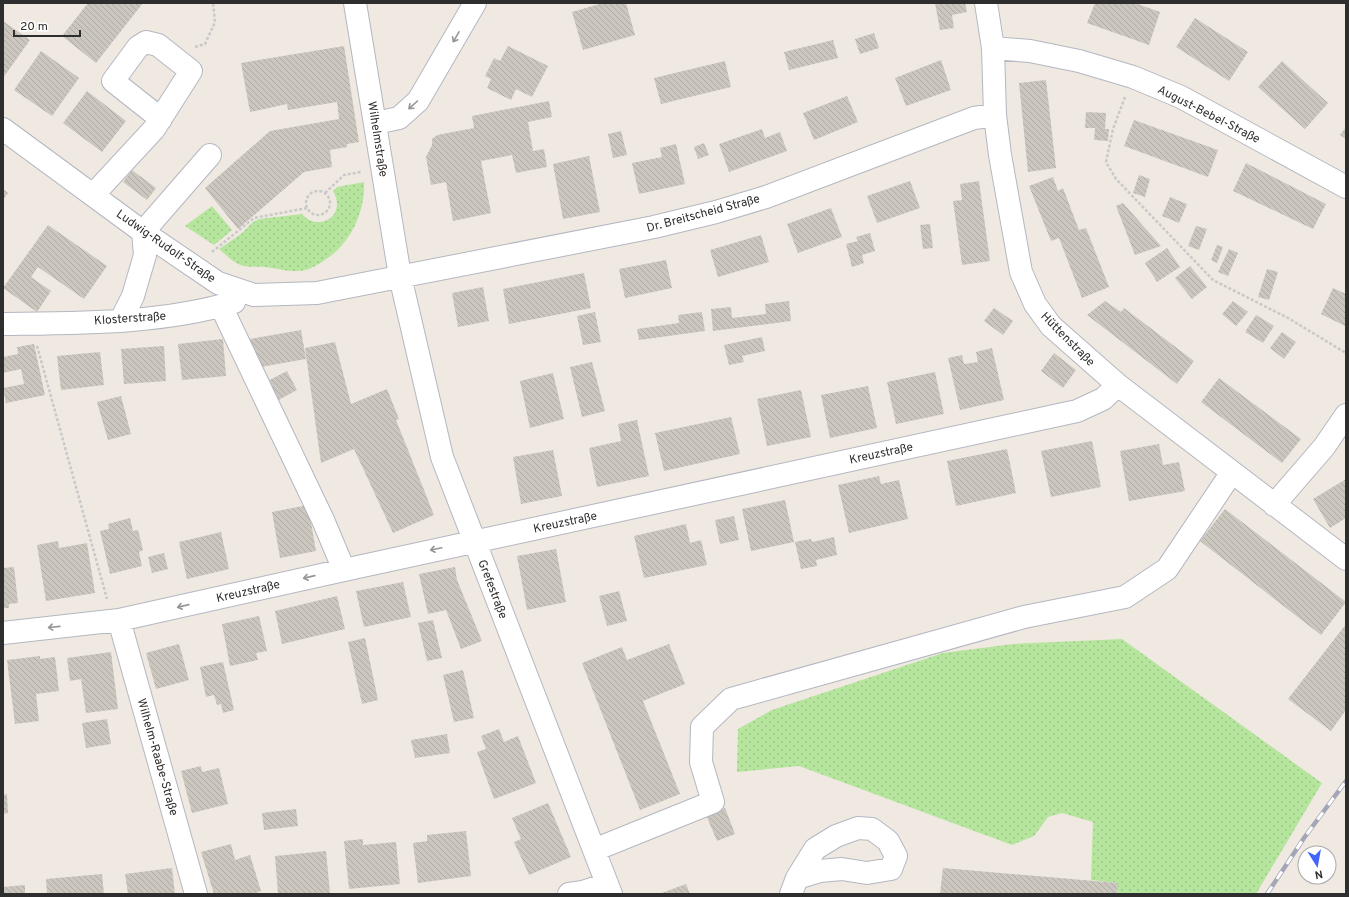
<svg xmlns="http://www.w3.org/2000/svg" width="1349" height="897" font-family="Overpass,sans-serif">
<defs>
<pattern id="grass-dots" width="8" height="8" patternUnits="userSpaceOnUse"><rect width="8" height="8" fill="#b6e59e"/><path d="M2 2h.1M6 6h.1" fill="none" stroke="#9dc588" stroke-width="1.8" stroke-linecap="round"/></pattern>
<pattern id="building-back-hatch" width="6" height="6" patternUnits="userSpaceOnUse"><rect width="6" height="6" fill="#cbc7bf"/><path d="M-1 5l2 2M0 0l6 6M5-1l2 2" fill="none" stroke="#afaba4"/></pattern>
</defs>
<rect width="100%" height="100%" fill="#efe9e1"/>
<path fill="url(#grass-dots)" d="M364,182C365,213 351,243 325,260C319,264 312,268 306,270C292,273 279,269 266,267C258,266 249,268 241,265C235,264 225,254 219,249L241,234L253,222L259,219L302,214C318,233 348,216 333,191L337,187Z
M212,206L232,230L214,245L185,226Z
M1122,639L1322,783L1256,894H1117L1118,883L1091,880L1093,822L1062,813L1048,817L1034,836L1012,845L799,766L737,772L738,729L772,710L943,653L1013,644Z"/>
<path fill="url(#building-back-hatch)" d="M88,3H143L96,63L62,36Z
M603,3H626L635,35L583,50L572,12Z
M935,3H965L967,12L952,15L954,28L940,30Z
M1095,3H1135L1160,12L1149,45L1087,23Z
M1195,18L1248,52L1229,81L1176,47Z
M3,21L30,40L3,78Z
M874,33L879,48L860,54L855,39Z
M833,40L838,58L789,70L784,52Z
M344,46L359,142L347,144V147L330,150L332,167L304,172L238,229L205,188L270,131L339,119L337,102L288,110L287,104L250,112L241,63Z
M508,46L548,66L532,97L516,89L511,100L487,88L491,79L485,76L494,58L500,61Z
M41,51L79,78L52,116L14,90Z
M941,60L951,90L906,106L895,78Z
M725,61L731,87L661,104L654,78Z
M1282,61L1328,103L1305,129L1258,87Z
M1046,80L1056,168L1028,172L1019,83Z
M87,91L126,121L102,152L63,123Z
M847,96L858,122L814,140L803,113Z
M549,101L552,117L528,122L533,151L544,149L547,167L516,173L512,155L481,161L491,213L453,221L446,182L431,185L426,157L432,145V139L437,135L474,128L472,116Z
M1086,112L1106,113L1105,129H1109L1108,141L1094,140L1095,128H1085Z
M1134,120L1218,150L1208,177L1124,146Z
M1346,127V139L1340,135Z
M762,129L765,138L780,132L787,151L729,172L719,144Z
M621,131L627,155L613,158L608,134Z
M704,143L709,155L698,159L694,147Z
M676,144L685,184L639,194L632,163L662,157L660,148Z
M589,156L600,212L563,219L553,164Z
M1246,163L1326,204L1313,229L1233,191Z
M132,170L156,188L147,200L123,182Z
M1139,175L1150,179L1145,197L1133,193Z
M1053,177L1058,191L1063,188L1079,230L1086,228L1109,287L1082,298L1059,238L1051,241L1029,186Z
M910,181L920,208L877,223L867,196Z
M979,181L990,261L962,265L953,201L962,200L960,184Z
M3,189L8,193L3,200Z
M1170,197L1187,204L1179,223L1162,216Z
M1123,203L1161,246L1135,255L1116,206Z
M831,208L842,237L798,253L787,224Z
M930,224L933,248L923,249L920,225Z
M48,225L107,266L84,299L38,267L31,277L51,291L37,312L3,288Z
M1196,226L1207,229L1199,250L1188,246Z
M870,233L875,251L862,255L864,263L852,267L846,244L858,241L856,237Z
M761,235L769,262L718,277L710,250Z
M1217,245L1223,247L1217,263L1211,260Z
M1167,248L1180,267L1157,282L1145,263Z
M1229,249L1238,253L1228,276L1218,272Z
M666,260L672,288L625,298L619,269Z
M1190,266L1207,287L1192,299L1175,278Z
M1267,269L1278,272L1269,300L1258,297Z
M584,273L591,308L509,324L503,289Z
M483,287L489,321L458,327L452,293Z
M1333,288L1346,294V323L1345,326L1321,314Z
M789,301L791,321L713,331L711,309L731,307L732,318L766,314L765,304Z
M1105,301L1121,312L1124,308L1194,361L1177,384L1087,315Z
M1233,301L1248,312L1236,326L1222,314Z
M994,308L1013,321L1003,335L984,321Z
M595,312L601,342L583,345L577,316Z
M702,312L705,331L639,340L637,329L679,323L678,315Z
M1256,315L1274,326L1263,343L1245,332Z
M301,330L306,359L255,368L250,339Z
M1282,332L1296,342L1284,359L1270,348Z
M762,337L765,351L742,356L744,362L729,365L724,345Z
M223,339L226,376L182,380L178,344Z
M335,342L351,404L387,389L399,419L396,420L434,515L393,533L354,449L321,463L305,348Z
M34,344L45,395L6,403L3,388L24,384L21,369L3,373V357L18,354L17,347Z
M164,346L166,381L124,384L121,349Z
M992,348L1004,400L960,410L948,358L962,355L964,364L978,362L976,352Z
M100,352L104,385L61,390L57,356Z
M1054,353L1076,370L1063,388L1041,371Z
M592,362L605,411L582,417L570,367Z
M287,371L297,390L273,403L264,383Z
M935,372L944,414L896,424L887,382Z
M553,373L564,419L530,428L520,381Z
M1219,378L1301,439L1282,463L1201,402Z
M868,386L877,428L830,438L821,395Z
M801,390L811,437L767,446L757,399Z
M121,396L131,434L108,440L97,402Z
M731,417L740,454L664,471L655,433Z
M637,420L649,476L597,487L589,448L621,441L618,424Z
M1092,441L1101,487L1051,497L1041,451Z
M1159,444L1163,465L1179,462L1185,491L1129,501L1120,451Z
M1007,449L1016,493L956,506L947,461Z
M553,450L562,496L521,504L513,457Z
M879,476L881,484L899,480L908,519L849,533L838,485Z
M1346,479V518L1330,528L1313,499Z
M785,500L794,542L751,551L742,509Z
M308,505L316,551L280,558L272,512Z
M1225,509L1346,602L1321,635L1200,541Z
M734,516L739,540L720,544L715,520Z
M130,518L133,531L138,530L143,550L139,552L142,566L110,574L100,531L109,529L108,524Z
M686,524L690,543L701,540L707,565L644,578L634,536Z
M221,532L229,569L187,579L179,542Z
M834,537L837,555L816,560L817,566L801,569L795,542L811,539L812,542Z
M58,541L59,548L87,543L95,593L46,601L37,545Z
M556,549L566,602L527,610L517,556Z
M164,553L168,569L152,573L148,557Z
M14,567L18,603L9,604V608H3V568Z
M455,567L457,580L482,641L461,649L446,610L428,614L419,574Z
M403,582L411,617L364,627L356,591Z
M619,591L627,621L607,626L599,596Z
M337,596L345,629L282,644L275,611Z
M259,616L267,651L256,653L258,660L230,666L222,624Z
M433,620L442,658L427,661L418,623Z
M1346,624V710L1331,731L1288,699Z
M365,638L378,700L362,704L348,642Z
M179,644L189,680L156,689L146,653Z
M669,644L685,684L643,701L680,794L640,810L582,663L622,647L627,660Z
M111,652L118,709L86,713L81,679L70,681L67,658Z
M40,656V659L55,657L59,691L36,694L39,721L15,724L7,660Z
M223,662L234,710L223,713L221,704L217,705L214,695L206,697L200,667Z
M463,670L474,718L454,722L443,675Z
M107,719L111,744L86,748L82,723Z
M499,729L504,742L518,736L536,783L494,799L477,752L486,749L481,736Z
M447,734L450,753L415,758L411,740Z
M201,766L202,772L219,768L228,804L192,813L181,771Z
M7,794L8,813L3,814V795Z
M548,803L571,857L529,875L514,842L521,839L512,818Z
M725,808L735,834L717,841L706,815Z
M296,809L298,826L264,830L262,813Z
M466,831L471,876L418,883L413,843L427,841V835Z
M363,839V845L396,842L400,884L349,889L344,841Z
M231,844L235,860L250,855L261,891L253,894H214L201,852Z
M326,851L330,893L316,894H278L275,856Z
M172,868L175,894H128L125,874Z
M943,868L1118,883L1117,894H940Z
M102,874L104,894H47L46,879Z
M686,884L690,894H659Z
M25,885V894H3V887Z"/>
<g fill="none" stroke-linecap="round" stroke-linejoin="round">
<defs>
<path id="minor" d="M355,3L400,276L442,457L611,894
M986,3L993,48L995,115L1000,155L1021,272L1035,304L1051,326L1118,385L1346,559
M993,48L1030,51L1079,61L1133,77L1181,97L1346,187
M376,123L399,118L418,101L475,3
M3,129L143,232L218,283L254,295L317,293L654,227L716,212L766,197L974,118L995,115
M93,195L154,129L191,71L158,45L146,42L138,47L113,81L161,119
M221,306L323,520L344,570
M121,320L133,296L145,255L143,232L210,155
M3,324C78,323 162,324 234,302
M1274,505L1324,447L1346,415
M119,620L196,894
M3,633L119,620L344,570L1077,411L1103,399L1118,385
M594,850L713,802L701,762L702,727L731,699L1024,617L1125,597L1167,569L1232,472
M569,894L583,892L607,884
M791,894L797,878L815,849L836,836L858,828L872,829L888,841L896,856L891,869L867,873L842,869L820,871L797,878"/>
</defs>
<use href="#minor" stroke="#b4b7c1" stroke-width="24"/>
<path stroke="#c9c9c9" stroke-width="2.5" stroke-dasharray="3 2" stroke-linecap="butt" d="M195,47L205,44L215,22L213,3
M1125,97L1113,129L1106,162L1116,179L1213,280L1288,318L1346,353
M306 203a12 12 0 1 1 24 0a12 12 0 1 1-24 0Z
M325,193L344,175L361,172
M212,252L254,218L307,208
M37,346L107,599"/>
<use href="#minor" stroke="#fff" stroke-width="22"/>
<defs>
<path id="rail" d="M1267,894L1304,838L1346,781"/>
</defs>
<use href="#rail" stroke="#a3a6b8" stroke-width="4.5"/>
<use href="#rail" stroke="#fff" stroke-width="3" stroke-dasharray="9" stroke-linecap="butt"/>
</g>
<defs><path id="oneway-shaft" d="M-6 0H5M1.5-3L5.5 0L1.5 3" fill="none" stroke-width="1.6" stroke-linecap="round" stroke-linejoin="round"/></defs>
<g stroke="#969696">
<use href="#oneway-shaft" transform="translate(456 37) rotate(120)"/>
<use href="#oneway-shaft" transform="translate(413 105) rotate(138)"/>
<use href="#oneway-shaft" transform="translate(436 549) rotate(168)"/>
<use href="#oneway-shaft" transform="translate(309 577) rotate(167)"/>
<use href="#oneway-shaft" transform="translate(183 606) rotate(167)"/>
<use href="#oneway-shaft" transform="translate(54 627) rotate(174)"/>
</g>
<g text-anchor="middle" stroke-width="3" stroke-linejoin="round" paint-order="stroke">
<g font-size="12" fill="#2e2e2e" stroke="#fff">
<text transform="translate(1209 114) rotate(27)" y="4">August-Bebel-Straße</text>
<text transform="translate(378 139) rotate(81)" y="4">Wilhelmstraße</text>
<text transform="translate(703 213) rotate(-15)" y="4">Dr. Breitscheid Straße</text>
<text transform="translate(166 246) rotate(35)" y="4">Ludwig-Rudolf-Straße</text>
<text transform="translate(130 318) rotate(-4)" y="4">Klosterstraße</text>
<text transform="translate(1068 339) rotate(45)" y="4">Hüttenstraße</text>
<text transform="translate(881 453) rotate(-12)" y="4">Kreuzstraße</text>
<text transform="translate(565 522) rotate(-12)" y="4">Kreuzstraße</text>
<text transform="translate(493 589) rotate(69)" y="4">Grefestraße</text>
<text transform="translate(248 591) rotate(-13)" y="4">Kreuzstraße</text>
<text transform="translate(158 757) rotate(74)" y="4">Wilhelm-Raabe-Straße</text>
</g>
</g>
<rect width="1349" height="897" fill="none" stroke="#2e2e2e" stroke-width="8"/>
<g transform="translate(1317 865) rotate(169)"><circle r="19" fill="#ffffff" stroke="#ababab"/>
<path d="M0-3L7 15L0 10L-7 15Z" fill="#4264fb"/>
<text y="-6" font-size="11" font-weight="bold" text-anchor="middle" fill="#2e2e2e">N</text>
</g>
<path d="M14 30v6h66v-6" fill="none" stroke="#2e2e2e" stroke-width="2"/>
<text x="20" y="30" font-size="12" fill="#2e2e2e" stroke="#ffffff" stroke-width="3" paint-order="stroke">20 m</text>
</svg>
